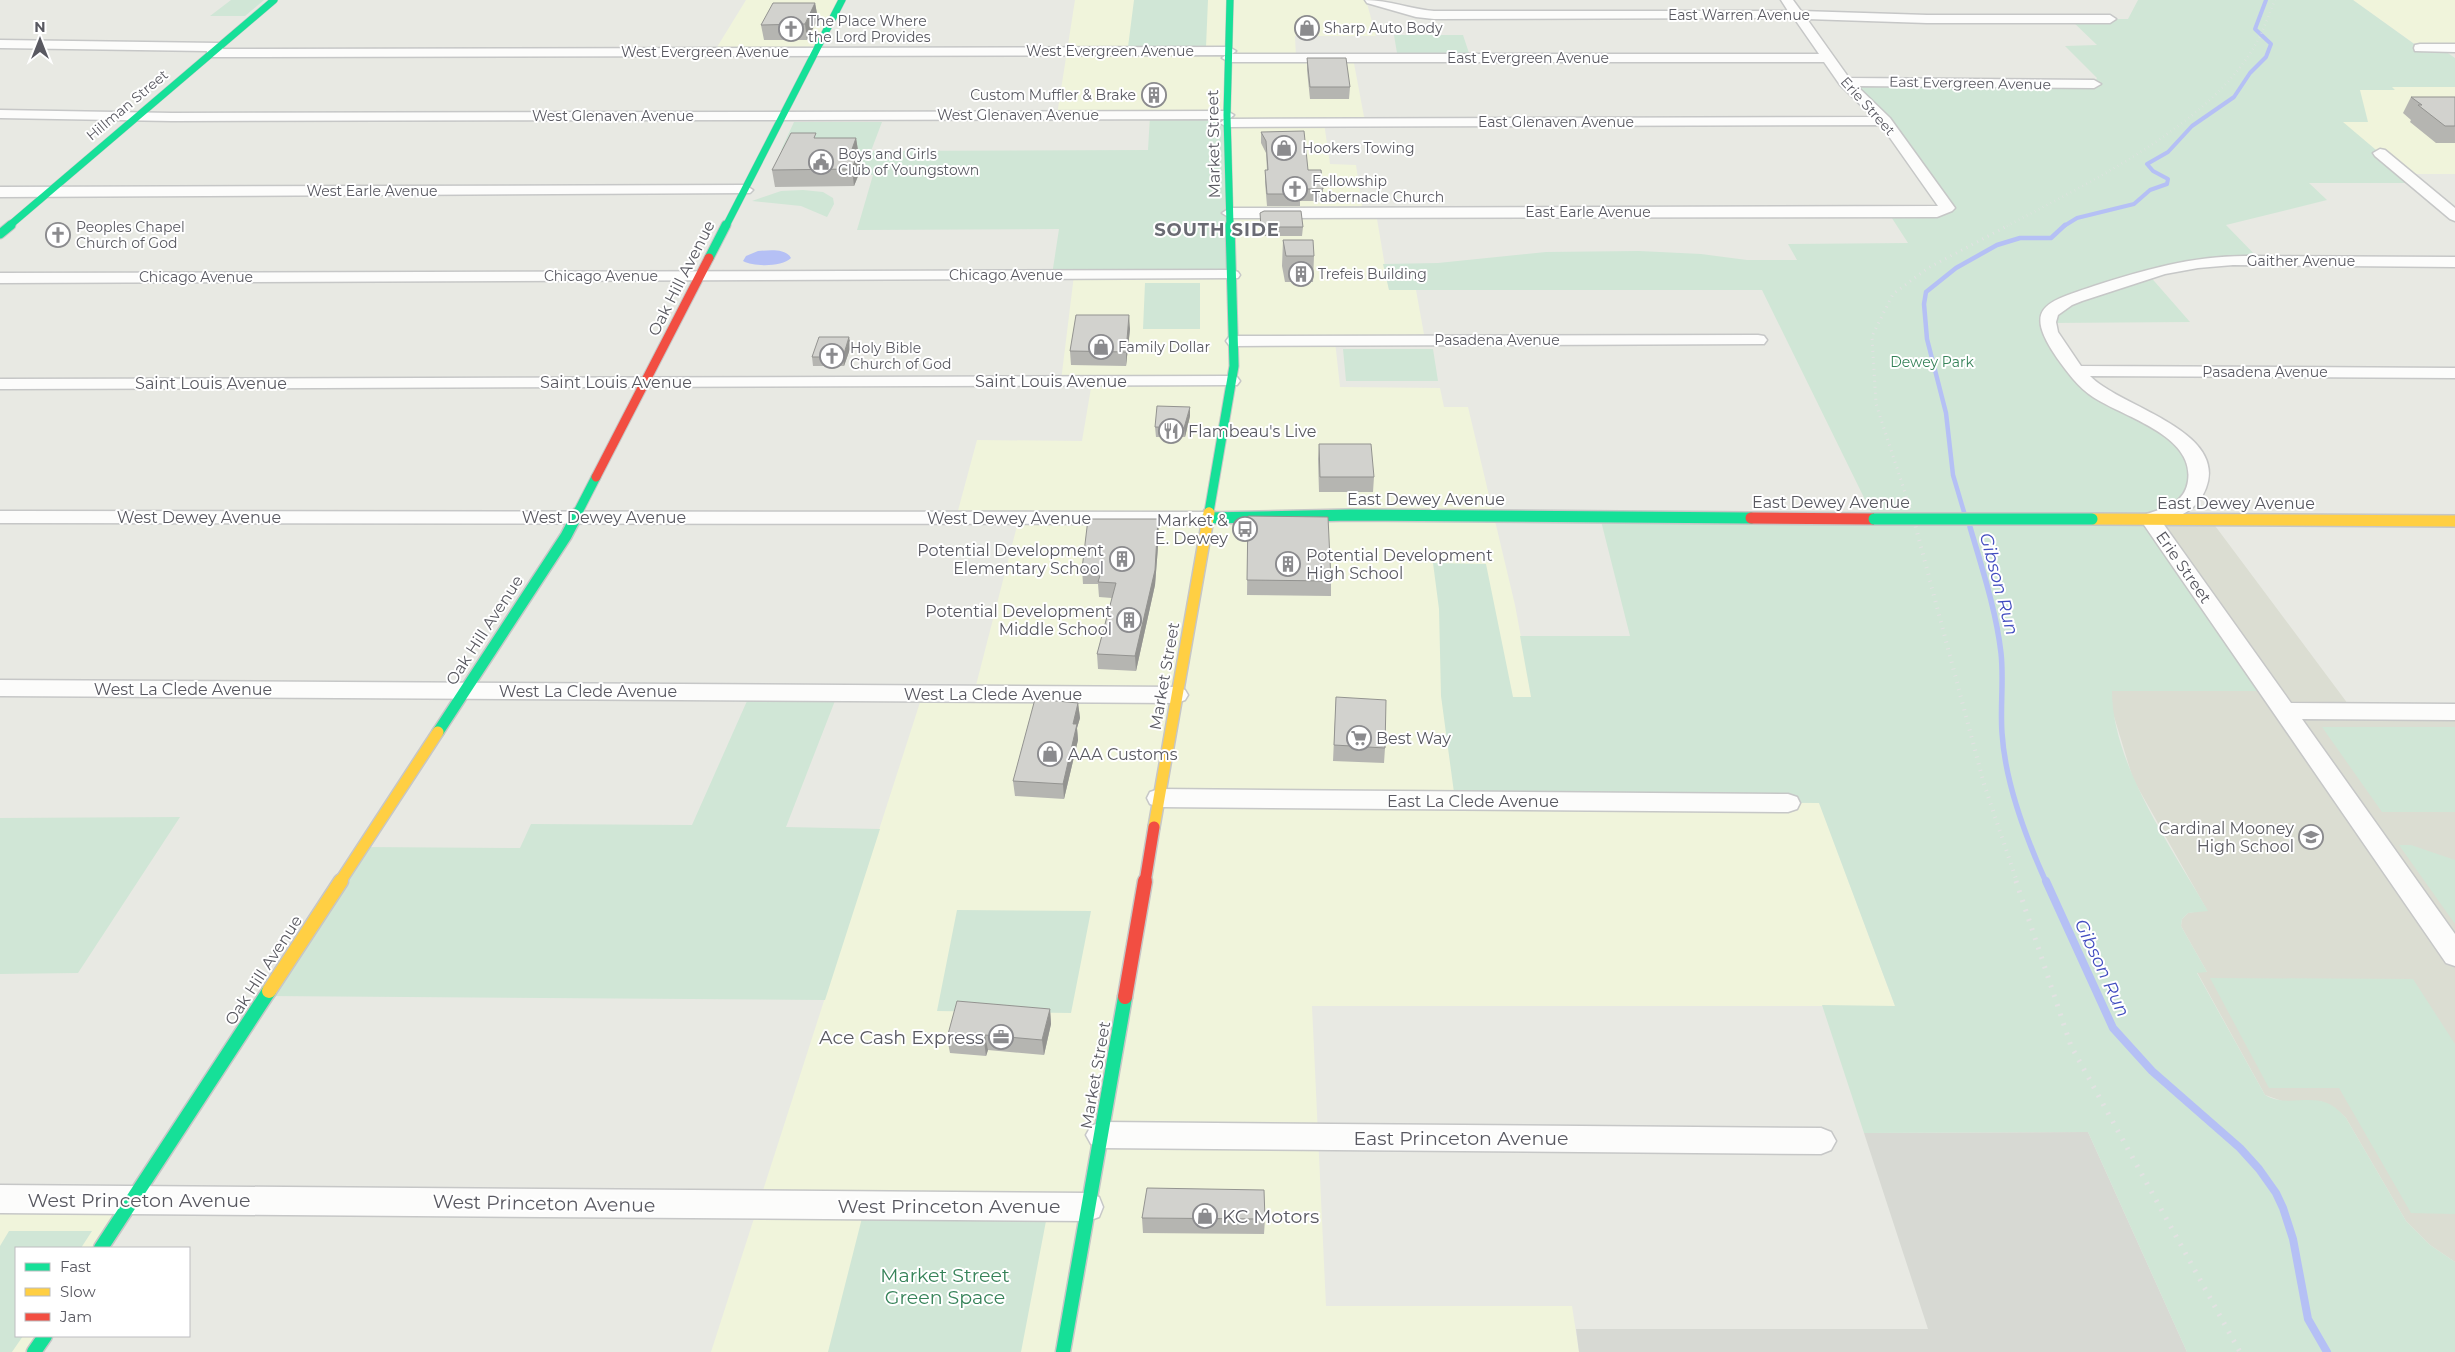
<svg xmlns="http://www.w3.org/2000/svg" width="2455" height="1352" font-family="Montserrat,sans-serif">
<rect width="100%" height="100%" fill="#e8e9e3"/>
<path fill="#f0f4db" d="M746,0H842L816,52H714Z
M1075,0H1366L1376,36H1295L1296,58H1353L1365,122L1324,123L1330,164L1356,165L1363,213H1376L1389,290H1416L1425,340L1335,341L1340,387L1440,388L1444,407H1468L1515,605L1532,697L1788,803L1819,802L1895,1006H1312L1326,1306H1572L1579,1352H711L923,693H974L1019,518H956L977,440L1082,441L1092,382L1061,381L1074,275L1127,151L1149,150L1150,115H1057Z
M2353,0H2455V48H2420Z
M2391,87H2455V174H2405L2342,122L2359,90H2394Z
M0,1199H133L101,1248H16V1336H45L34,1352H0Z"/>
<path fill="#d7d9d3" d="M2088,1132L2187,1352H1579L1576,1329H1928L1864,1133Z"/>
<path fill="#dbddd2" d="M2150,519H2210L2354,712H2455V1262L2430,1245L2406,1221L2346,1118L2336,1109L2320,1101H2282L2265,1095L2197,972H2207L2181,926L2182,919L2188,913L2207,910L2133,779L2112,710V691H2270Z"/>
<path fill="#d0e6d6" d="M231,0H264L245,16H210Z
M1134,0H1208L1206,47H1128Z
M2138,0H2353L2424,51H2445L2455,58V87H2392L2395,90H2360L2368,122H2343L2415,183H2309L2327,200L2226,225L2261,261H2229L2148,274L2190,322L2048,323L2076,371L2187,446L2194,496L2151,519L2271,691H2112C2112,764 2172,848 2208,911L2188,913L2182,919L2181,926L2207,972L2197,973L2265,1095C2285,1107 2307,1095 2327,1103C2335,1106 2341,1113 2346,1118L2406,1221L2430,1245L2455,1262V1352H2187L2088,1132L1864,1133L1822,1005L1895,1006L1819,803L1455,800L1441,696L1439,609L1433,563L1486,564L1513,697H1531L1520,636H1630L1600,517L1874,518L1762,290H1389L1383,264L1438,263L1546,252L1639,251L1701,254L1747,260H1797L1788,244L1908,243L1888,212L1944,210L1885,121L1845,82L2094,84L2097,78L2065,46L2097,45L2070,19H2128Z
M1394,35H1463L1469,53H1397Z
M1150,115H1227L1232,275H1052L1059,229L857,230L873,175H859L819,150H781L794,122H882L871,151L1148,150Z
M803,190L823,192L833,198L834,204L827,217L801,206L752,201L781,191Z
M1145,283H1200V329H1143Z
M1343,349H1433L1438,381H1346Z
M751,692L838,693L786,827L880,829L825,1000L266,996L363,847L520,848L531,824L692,825Z
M2322,727H2455V812H2382Z
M180,817L78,973L0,974V818Z
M2399,845H2411L2455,860V924Z
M957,910L1091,911L1071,1013L937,1011Z
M2210,978L2413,979L2455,1044V1214L2411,1213L2339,1088H2269Z
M862,1218L1046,1221L1021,1352H828Z
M9,1231H92L81,1248H16V1336H23L12,1352H0V1246Z"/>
<path fill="#b5c0f5" d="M758,251C769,250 786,248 791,258C782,267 754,267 743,261L746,256Z"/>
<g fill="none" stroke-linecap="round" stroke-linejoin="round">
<path stroke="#b5c0f5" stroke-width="4" d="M2064,226L2077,218L2134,204L2150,190L2167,184L2168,179L2153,171L2147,164L2168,152L2192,126L2234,97L2250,73L2266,57L2271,44L2255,29L2266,0"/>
<path stroke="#b5c0f5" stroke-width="4.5" d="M1964,512L1953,475L1946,413L1927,339L1924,304L1926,292L1956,268L1997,245L2020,238H2051L2065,225"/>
<path stroke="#b5c0f5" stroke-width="5.5" d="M1970,527C1982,568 1996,610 2001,653C2004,680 2000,706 2002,733C2005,781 2026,838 2046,882"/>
<path stroke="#b5c0f5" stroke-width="8" d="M2046,881L2113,1028L2152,1071L2240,1148L2259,1169L2276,1193L2283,1208L2293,1239L2308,1319L2327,1352"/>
<defs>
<path id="street" d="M1365,0C1389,0 1410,9 1434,11H1788L1781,0H1793L1801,11L1927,15H2110L2116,19L2110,23H1927L1807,19L1849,78L2094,80L2101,84L2094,88L1857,86L1890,118L1955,208L1952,211L1937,217L1230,218L1222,213L1230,208L1938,206L1881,125L1227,127L1220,123L1225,119L172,121L0,118V110L172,113L1227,111L1234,115L1229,119L1873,117L1840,85L1824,62H1229L1222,58L1226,55L212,57L207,56V51L0,48V40L218,43L223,44V49L1229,47L1236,51L1232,54H1819L1794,18L1434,19L1416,17L1367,3Z
M2420,44H2455V52L2415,51L2414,48L2415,45Z
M2380,149L2385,150L2455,208V221L2450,219L2375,156L2373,153Z
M745,185L753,190L750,193L0,197V187Z
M2245,256L2455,257V267L2233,265L2198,268L2165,274L2082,301L2072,305L2058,315L2056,322L2058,332L2081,366L2455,368V378L2090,376C2120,407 2228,430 2206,488C2198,509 2182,516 2162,522L2291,703L2455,704V720L2302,719L2455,934V966L2446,963L2140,519L2143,515C2162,509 2185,504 2188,481C2195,435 2123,417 2093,397C2078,387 2067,372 2057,358C2022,307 2046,302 2094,286C2144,270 2192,256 2245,256Z
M1232,270L1238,272L1240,275L1238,278L0,283V273Z
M1758,335L1764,336L1767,340L1764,344L1235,346L1229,345L1226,341L1229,337L1235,336Z
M1231,376L1237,377L1240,381L1237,385L0,389V379Z
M0,511L1207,512L1214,514L1217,518L1214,522L1207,524L0,523Z
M0,680L1177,687L1185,690L1188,695L1185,700L1177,703L0,696Z
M1159,789L1788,794L1797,797L1800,803L1797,809L1788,812L1159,807L1150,804L1147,798L1150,792Z
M1101,1122L1821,1128L1831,1132L1836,1141L1831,1150L1821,1154L1101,1148L1091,1144L1086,1135L1091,1126Z
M0,1185L1088,1193L1099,1197L1103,1207L1099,1217L1088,1221L0,1213Z"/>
<path id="fast-far3" d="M1230,0L1227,115L1230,226
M9,226L274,0
M726,226L842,0"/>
<path id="fast-far2" d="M0,234L11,225
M709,258L726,225
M1209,512L1234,366L1230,225
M577,514L596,477"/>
<path id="fast-far1" d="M1207,518L1351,515L1751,518
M438,732L566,536L578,513"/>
<path id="fast" d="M101,1248L269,991
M34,1352L45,1336
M1063,1352L1125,997"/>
<path id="slow-far2" d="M1209,514V512"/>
<path id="slow-far1" d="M2092,519L2455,521
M1154,827L1209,513
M340,882L438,732"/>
<path id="slow" d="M269,991L341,881"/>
<path id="jam-far2" d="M596,477L709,258"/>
<path id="jam-far1" d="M1751,518L1874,519
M1145,882L1154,827"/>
<path id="jam" d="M1125,997L1145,881"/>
</defs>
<use href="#street" stroke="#c6c7c7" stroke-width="3"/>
<use href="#fast-far3" stroke="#c6c6c6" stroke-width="8"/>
<use href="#fast-far2" stroke="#c6c6c6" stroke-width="11"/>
<use href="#fast-far1" stroke="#c6c6c6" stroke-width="14"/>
<use href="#fast" stroke="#c6c6c6" stroke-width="17"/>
<use href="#slow-far2" stroke="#c6c6c6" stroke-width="11"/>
<use href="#slow-far1" stroke="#c6c6c6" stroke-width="14"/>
<use href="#slow" stroke="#c6c6c6" stroke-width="17"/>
<use href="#jam-far2" stroke="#c6c6c6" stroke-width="11"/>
<use href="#jam-far1" stroke="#c6c6c6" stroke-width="14"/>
<use href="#jam" stroke="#c6c6c6" stroke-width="17"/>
<use href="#street" fill="#fcfcfb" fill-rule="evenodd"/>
<use href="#fast-far3" stroke="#16e098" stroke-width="7"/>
<use href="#fast-far2" stroke="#16e098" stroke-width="9"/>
<use href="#fast-far1" stroke="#16e098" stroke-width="11"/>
<use href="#fast" stroke="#16e098" stroke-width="14"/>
<use href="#slow-far2" stroke="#ffcf43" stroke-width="9"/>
<use href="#slow-far1" stroke="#ffcf43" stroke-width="11"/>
<use href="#slow" stroke="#ffcf43" stroke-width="14"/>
<use href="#jam-far2" stroke="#f24e42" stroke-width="9"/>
<use href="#jam-far1" stroke="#f24e42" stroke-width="11"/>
<use href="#jam" stroke="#f24e42" stroke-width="14"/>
<path stroke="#e2e2e2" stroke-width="2.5" stroke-dasharray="0.5 4" stroke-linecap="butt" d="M2007,226C2088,183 2211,125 2257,42C2264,29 2269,14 2275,0"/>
<path stroke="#e2e2e2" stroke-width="3" stroke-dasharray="1 5" stroke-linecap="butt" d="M1912,514L1876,404L1872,336L1893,294L1928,268L2009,225"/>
<path stroke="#e2e2e2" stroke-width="4" stroke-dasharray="1 6" stroke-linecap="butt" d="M1912,513L1984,784L2017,882"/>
<path stroke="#e2e2e2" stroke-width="5" stroke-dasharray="2 8" stroke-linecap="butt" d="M2016,881L2071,1046L2240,1352"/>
<defs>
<path id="fast-bridge" d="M1874,519H2092"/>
</defs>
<use href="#fast-bridge" stroke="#c6c6c6" stroke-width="14" stroke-linecap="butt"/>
<use href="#fast-bridge" stroke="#16e098" stroke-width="11"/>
</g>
<path fill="#b5b5b1" d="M815,3L818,19L807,40H764L761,25Z
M1307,58L1350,87L1349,99H1310L1307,70Z
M2411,97H2455V143H2436L2410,122L2411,120L2403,113Z
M1261,132L1308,170L1323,189V201H1300V206H1267L1265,182V170H1267L1266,153L1261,143Z
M817,138H856L861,169L854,186L775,187L772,170Z
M1260,213L1303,227L1302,236H1261Z
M1283,240L1314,256L1313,282H1285L1282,266Z
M1130,329L1126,366L1071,365L1070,351Z
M851,346L844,366H813L812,357Z
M1190,416L1185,437H1156L1155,427Z
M1319,444L1374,477L1373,492H1319L1318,459Z
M1248,516L1331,581V596L1247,595Z
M1159,534L1155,585L1136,671L1098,669L1097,654L1112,598L1099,597L1098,584H1083L1082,569Z
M1336,697L1385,748L1384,763L1333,761Z
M1078,703L1080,718L1077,728L1078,740L1064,799L1015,796L1013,781Z
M1050,1009L1051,1024L1044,1055L988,1050L986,1056L950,1053L947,1038Z
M1142,1218L1265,1219L1264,1234L1143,1233Z"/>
<path fill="#939390" d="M815,3L818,19L807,40L805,24Z
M856,138L861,169L854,186L852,169L851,152Z
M1129,315L1130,329L1126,366V352Z
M849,337L851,346L844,366L843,357Z
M1190,407V416L1185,437L1184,428Z
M1158,519L1159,534L1155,585L1136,671L1135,656Z
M1078,703L1080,718L1077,728L1078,740L1064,799L1063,784L1073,724Z
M1050,1009L1051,1024L1044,1055L1042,1040Z
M985,1035L988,1050L986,1056L984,1041Z"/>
<path fill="#d2d2ce" stroke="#939390" d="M773,3H815L805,24L761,25Z
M1307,58H1346L1350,87H1310Z
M2411,97H2455V126H2445L2418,105H2422Z
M1304,131L1308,170H1321L1323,189H1300V194H1267L1265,170H1268L1266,141L1261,132Z
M791,133H816L814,138H856L851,152H858L852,169L772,170Z
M1264,211H1301L1303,227H1261L1260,213Z
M1283,240H1313L1314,256H1286Z
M1076,315H1129L1126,352L1070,351Z
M819,337H849L843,357H812Z
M1157,406L1190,407L1184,428L1155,427Z
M1319,444H1371L1374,477H1320Z
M1248,516L1328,517L1331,581L1247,580Z
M1088,519H1158L1155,570L1135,656L1097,654L1116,583L1098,582L1102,569H1082Z
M1336,697L1386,700L1385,748L1334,745Z
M1035,699L1078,703L1073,724H1077L1063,784L1013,781Z
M957,1001L1050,1009L1042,1040L985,1035L984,1041L947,1038Z
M1147,1188L1264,1190L1265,1219L1142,1218Z"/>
<defs>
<symbol id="shop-ring" viewBox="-11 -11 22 22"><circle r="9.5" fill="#fff" stroke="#8b8b8e" stroke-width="1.5"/><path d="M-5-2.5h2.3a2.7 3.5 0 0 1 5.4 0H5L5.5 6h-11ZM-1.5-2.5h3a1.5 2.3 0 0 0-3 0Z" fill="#8b8b8e"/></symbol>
<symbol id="church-ring" viewBox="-11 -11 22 22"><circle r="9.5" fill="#fff" stroke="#8b8b8e" stroke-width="1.5"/><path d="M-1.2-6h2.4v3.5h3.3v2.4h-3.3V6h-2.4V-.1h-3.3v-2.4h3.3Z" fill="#8b8b8e"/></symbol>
<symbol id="building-ring" viewBox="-11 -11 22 22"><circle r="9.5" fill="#fff" stroke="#8b8b8e" stroke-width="1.5"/><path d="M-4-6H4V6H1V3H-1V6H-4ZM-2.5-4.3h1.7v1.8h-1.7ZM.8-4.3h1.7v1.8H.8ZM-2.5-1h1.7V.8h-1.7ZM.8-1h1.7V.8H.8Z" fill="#8b8b8e"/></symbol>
<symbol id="civic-ring" viewBox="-11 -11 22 22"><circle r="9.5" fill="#fff" stroke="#8b8b8e" stroke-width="1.5"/><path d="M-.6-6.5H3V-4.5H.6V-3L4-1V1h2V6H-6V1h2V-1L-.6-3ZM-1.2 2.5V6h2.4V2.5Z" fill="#8b8b8e"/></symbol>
<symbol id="restaurant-ring" viewBox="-11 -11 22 22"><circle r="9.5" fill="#fff" stroke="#8b8b8e" stroke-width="1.5"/><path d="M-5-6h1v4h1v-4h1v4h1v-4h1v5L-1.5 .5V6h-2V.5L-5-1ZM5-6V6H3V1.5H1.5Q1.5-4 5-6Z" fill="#8b8b8e"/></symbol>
<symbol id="bus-ring" viewBox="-11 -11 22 22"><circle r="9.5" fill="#fff" stroke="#8b8b8e" stroke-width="1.5"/><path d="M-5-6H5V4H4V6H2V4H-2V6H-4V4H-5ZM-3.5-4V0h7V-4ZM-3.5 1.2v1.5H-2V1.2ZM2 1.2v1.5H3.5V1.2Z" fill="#8b8b8e"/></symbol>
<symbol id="supermarket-ring" viewBox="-11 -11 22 22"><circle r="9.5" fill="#fff" stroke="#8b8b8e" stroke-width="1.5"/><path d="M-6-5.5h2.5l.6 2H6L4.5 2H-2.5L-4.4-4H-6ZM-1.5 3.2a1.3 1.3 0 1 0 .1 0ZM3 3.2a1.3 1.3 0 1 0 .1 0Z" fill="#8b8b8e"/></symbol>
<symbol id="school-ring" viewBox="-11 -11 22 22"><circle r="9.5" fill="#fff" stroke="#8b8b8e" stroke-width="1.5"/><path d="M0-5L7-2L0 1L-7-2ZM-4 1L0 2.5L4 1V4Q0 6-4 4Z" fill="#8b8b8e"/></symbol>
<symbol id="office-ring" viewBox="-11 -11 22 22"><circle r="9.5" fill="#fff" stroke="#8b8b8e" stroke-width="1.5"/><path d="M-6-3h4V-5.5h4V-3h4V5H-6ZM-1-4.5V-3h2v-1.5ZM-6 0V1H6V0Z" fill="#8b8b8e"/></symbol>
</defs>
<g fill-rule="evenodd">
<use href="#shop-ring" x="1293" y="14" width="28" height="28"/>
<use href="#church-ring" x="777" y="15" width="28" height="28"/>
<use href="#building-ring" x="1140" y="81" width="28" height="28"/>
<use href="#shop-ring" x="1270" y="134" width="28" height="28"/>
<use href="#civic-ring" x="807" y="148" width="28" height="28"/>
<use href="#church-ring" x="1281" y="175" width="28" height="28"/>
<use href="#church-ring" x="44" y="221" width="28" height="28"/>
<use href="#building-ring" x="1287" y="260" width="28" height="28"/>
<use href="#shop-ring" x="1087" y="333" width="28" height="28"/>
<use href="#church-ring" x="818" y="342" width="28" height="28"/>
<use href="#restaurant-ring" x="1157" y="417" width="28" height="28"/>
<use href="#bus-ring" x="1231" y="515" width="28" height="28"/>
<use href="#building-ring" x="1108" y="545" width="28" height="28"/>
<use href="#building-ring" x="1274" y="550" width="28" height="28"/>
<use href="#building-ring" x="1115" y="606" width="28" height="28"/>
<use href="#supermarket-ring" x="1345" y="724" width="28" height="28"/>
<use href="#shop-ring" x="1036" y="740" width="28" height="28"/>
<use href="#school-ring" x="2297" y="823" width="28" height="28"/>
<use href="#office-ring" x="987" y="1023" width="28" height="28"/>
<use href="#shop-ring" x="1191" y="1202" width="28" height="28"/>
</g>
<g text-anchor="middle" stroke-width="4" stroke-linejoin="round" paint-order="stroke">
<g font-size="14" fill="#595961" stroke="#fff">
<text x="1739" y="20">East Warren Avenue</text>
<text x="1110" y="56">West Evergreen Avenue</text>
<text x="705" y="57">West Evergreen Avenue</text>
<text x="1528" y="63">East Evergreen Avenue</text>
<text transform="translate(1970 83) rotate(1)" y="5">East Evergreen Avenue</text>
<text transform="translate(127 105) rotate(-40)" y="5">Hillman Street</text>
<text transform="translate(1868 106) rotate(48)" y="5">Erie Street</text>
<text x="1018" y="120">West Glenaven Avenue</text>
<text x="613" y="121">West Glenaven Avenue</text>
<text x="1556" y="127">East Glenaven Avenue</text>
<text x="372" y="196">West Earle Avenue</text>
<text x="1588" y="217">East Earle Avenue</text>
<text x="2301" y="266">Gaither Avenue</text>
<text x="1006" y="280">Chicago Avenue</text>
<text x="601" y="281">Chicago Avenue</text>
<text x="196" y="282">Chicago Avenue</text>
<text x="1497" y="345">Pasadena Avenue</text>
<text x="2265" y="377">Pasadena Avenue</text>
</g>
<g font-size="14" fill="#595961" stroke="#fff" text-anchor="start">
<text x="808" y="26">The Place Where<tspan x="808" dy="16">the Lord Provides</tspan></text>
<text x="1324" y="33">Sharp Auto Body</text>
<text x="1136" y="100" text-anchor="end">Custom Muffler &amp; Brake</text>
<text x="1302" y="153">Hookers Towing</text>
<text x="838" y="159">Boys and Girls<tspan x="838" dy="16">Club of Youngstown</tspan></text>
<text x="1312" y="186">Fellowship<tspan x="1312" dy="16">Tabernacle Church</tspan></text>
<text x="76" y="232">Peoples Chapel<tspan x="76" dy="16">Church of God</tspan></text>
<text x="1318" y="279">Trefeis Building</text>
<text x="1118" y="352">Family Dollar</text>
<text x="850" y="353">Holy Bible<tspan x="850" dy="16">Church of God</tspan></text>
</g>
<g font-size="14" fill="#368359" stroke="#fff">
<text x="1932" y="367">Dewey Park</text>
</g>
<g font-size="16" fill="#595961" stroke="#fff">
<text transform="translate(1213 144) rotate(-91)" y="6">Market Street</text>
<text transform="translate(681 278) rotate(-63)" y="6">Oak Hill Avenue</text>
<text x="1051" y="387">Saint Louis Avenue</text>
<text x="616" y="388">Saint Louis Avenue</text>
<text x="211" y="389">Saint Louis Avenue</text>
<text x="1426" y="505">East Dewey Avenue</text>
<text x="1831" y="508">East Dewey Avenue</text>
<text x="2236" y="509">East Dewey Avenue</text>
<text x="199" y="523">West Dewey Avenue</text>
<text x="604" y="523">West Dewey Avenue</text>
<text x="1009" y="524">West Dewey Avenue</text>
<text transform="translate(2184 567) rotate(55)" y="6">Erie Street</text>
<text transform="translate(484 630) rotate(-57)" y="6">Oak Hill Avenue</text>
<text transform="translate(1164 676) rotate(-80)" y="6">Market Street</text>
<text x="183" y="695">West La Clede Avenue</text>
<text x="588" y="697">West La Clede Avenue</text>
<text x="993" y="700">West La Clede Avenue</text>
<text x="1473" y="807">East La Clede Avenue</text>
<text transform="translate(263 970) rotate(-57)" y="6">Oak Hill Avenue</text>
<text transform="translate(1095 1075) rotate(-80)" y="6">Market Street</text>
</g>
<g font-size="16" fill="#595961" stroke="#fff" text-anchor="start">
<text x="1188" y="437">Flambeau's Live</text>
<text x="1228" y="526" text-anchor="end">Market &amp;<tspan x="1228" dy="18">E. Dewey</tspan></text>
<text x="1104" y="556" text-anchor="end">Potential Development<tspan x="1104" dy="18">Elementary School</tspan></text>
<text x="1306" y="561">Potential Development<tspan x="1306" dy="18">High School</tspan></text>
<text x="1112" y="617" text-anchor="end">Potential Development<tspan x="1112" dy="18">Middle School</tspan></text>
<text x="1376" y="744">Best Way</text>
<text x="1068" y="760">AAA Customs</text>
<text x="2294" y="834" text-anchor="end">Cardinal Mooney<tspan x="2294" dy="18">High School</tspan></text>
</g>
<g font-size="18" font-weight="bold" letter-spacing="1" fill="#6a6b73" stroke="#fff">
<text x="1217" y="236">SOUTH SIDE</text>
</g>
<g font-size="18" font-style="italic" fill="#424dc0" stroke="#fff">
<text transform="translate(1999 584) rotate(75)" y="6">Gibson Run</text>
<text transform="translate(2102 968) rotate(65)" y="6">Gibson Run</text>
</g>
<g font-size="19" fill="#595961" stroke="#fff" text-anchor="end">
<text x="984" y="1044">Ace Cash Express</text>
<text x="1222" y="1223" text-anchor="start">KC Motors</text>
</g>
<g font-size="19" fill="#595961" stroke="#fff">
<text x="1461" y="1145">East Princeton Avenue</text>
<text x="139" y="1207">West Princeton Avenue</text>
<text transform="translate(544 1203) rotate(1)" y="7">West Princeton Avenue</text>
<text x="949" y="1213">West Princeton Avenue</text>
</g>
<g font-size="19" fill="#368359" stroke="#fff">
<text x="945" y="1282">Market Street<tspan x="945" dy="22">Green Space</tspan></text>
</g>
</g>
<rect x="15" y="1247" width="175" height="90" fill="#ffffff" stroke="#bdbdc0"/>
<rect x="25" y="1263" width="25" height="8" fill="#16e098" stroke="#bdbdc0"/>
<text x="60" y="1272" font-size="15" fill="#595961">Fast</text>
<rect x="25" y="1288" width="25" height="8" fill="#ffcf43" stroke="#bdbdc0"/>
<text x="60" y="1297" font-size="15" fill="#595961">Slow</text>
<rect x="25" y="1313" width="25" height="8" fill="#f24e42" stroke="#bdbdc0"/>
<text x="60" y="1322" font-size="15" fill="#595961">Jam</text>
<g transform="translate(40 40)" stroke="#ffffff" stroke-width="4" paint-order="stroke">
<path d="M0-4L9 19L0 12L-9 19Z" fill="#595961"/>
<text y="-8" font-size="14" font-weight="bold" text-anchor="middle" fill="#595961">N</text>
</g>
</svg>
